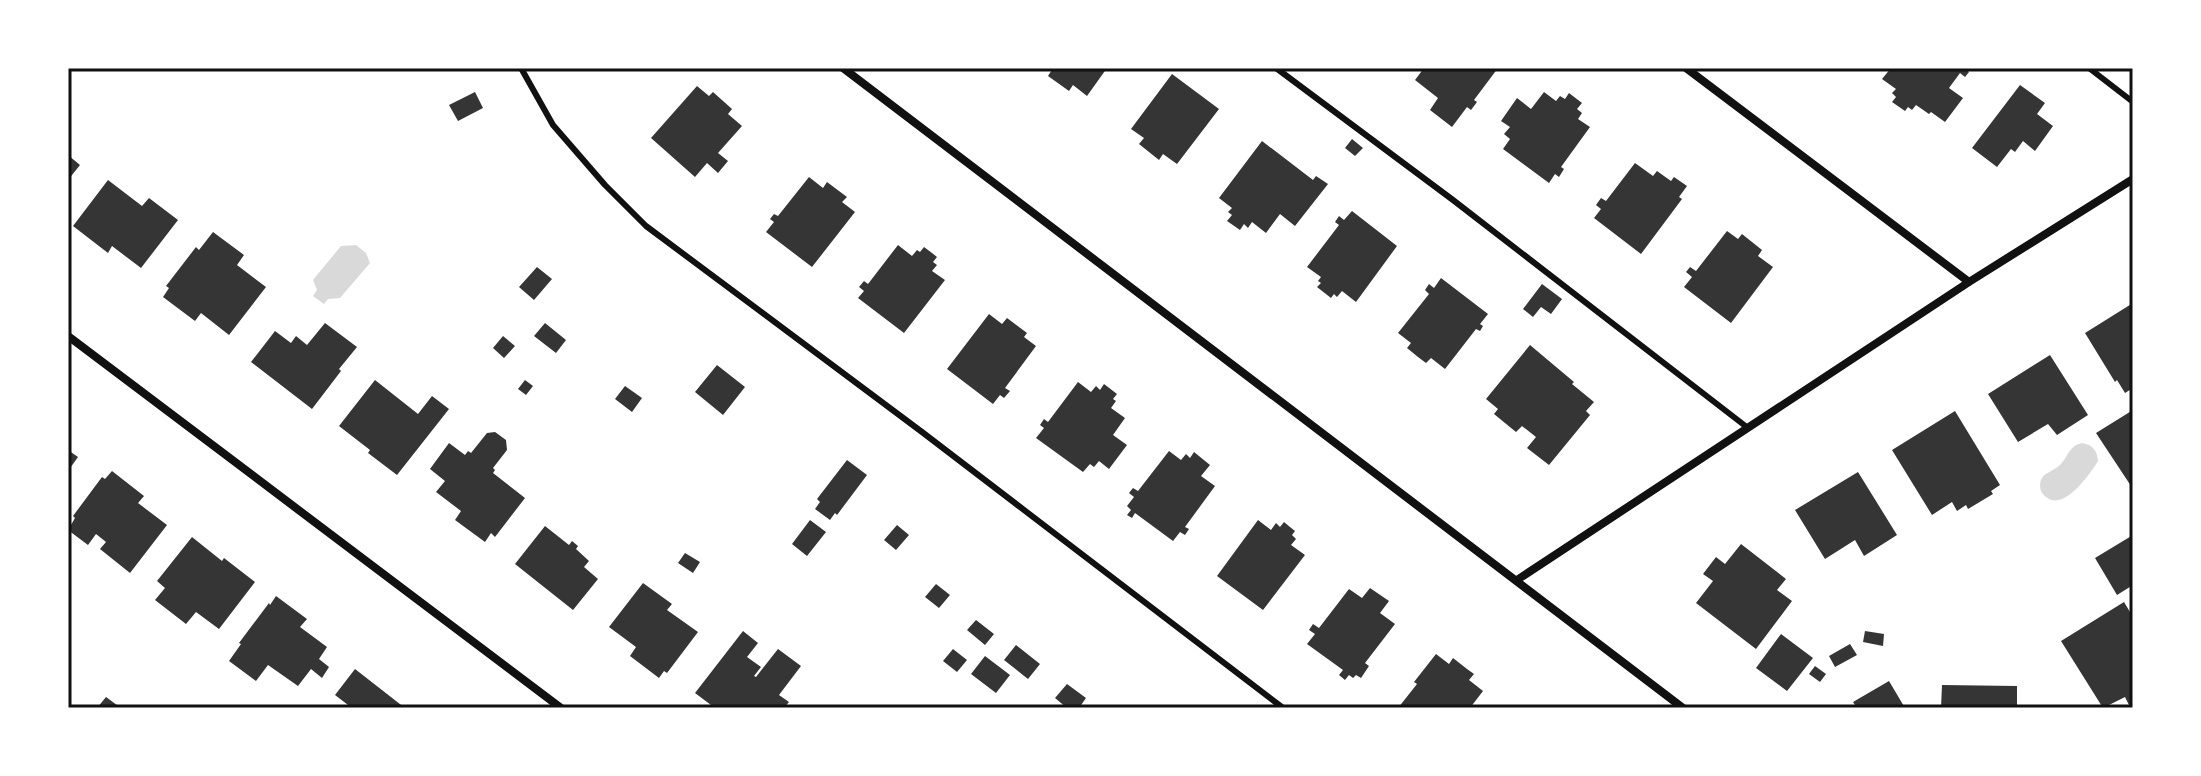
<svg xmlns="http://www.w3.org/2000/svg" width="2201" height="776" font-family="Karla,sans-serif">
<rect width="100%" height="100%" fill="#fff"/>
<path fill="#d9d9d9" d="M356,245L366,253L370,263L340,298L328,299L324,304L313,296L317,290L313,280L341,246Z
M2082,443C2093,445 2097,450 2098,461C2090,474 2064,512 2046,497C2040,493 2039,486 2041,480C2044,472 2055,471 2061,464C2069,455 2069,446 2082,443Z"/>
<path fill="#353535" d="M1053,68H1107L1087,96L1073,85L1069,91L1048,76Z
M1424,68H1498L1474,100L1477,102L1471,110L1467,107L1452,127L1430,110L1438,98L1415,80Z
M1891,68H1965L1969,72L1965,77L1960,73L1949,88L1963,98L1945,122L1931,112L1929,114L1916,105L1912,110L1908,107L1905,111L1892,102L1896,97L1892,93L1896,89L1882,79Z
M1172,74L1219,109L1177,164L1163,154L1159,160L1139,144L1144,138L1131,129Z
M2020,85L2045,103L2037,114L2053,126L2035,151L2023,141L2015,152L2011,149L1997,167L1972,148Z
M697,86L709,96L713,92L732,109L728,114L742,126L718,153L728,161L718,173L707,163L695,177L651,138Z
M475,92L483,108L458,121L449,105Z
M1544,92L1556,101L1560,96L1565,99L1569,93L1582,103L1577,109L1582,113L1578,119L1590,127L1561,167L1564,169L1559,177L1555,174L1549,183L1503,149L1510,139L1504,134L1510,127L1501,121L1517,98L1531,109Z
M1352,139L1363,148L1355,156L1345,148Z
M1262,141L1313,180L1316,176L1328,184L1295,226L1280,214L1266,233L1252,222L1248,228L1244,224L1240,230L1227,221L1232,215L1228,212L1232,208L1219,198Z
M68,155L80,165L68,180Z
M1635,163L1653,176L1657,171L1671,181L1674,177L1687,186L1679,197L1682,199L1641,254L1594,218L1601,209L1596,205L1601,198L1606,201Z
M809,177L823,188L827,182L847,197L842,202L855,212L812,267L766,232L774,222L770,219L774,214L778,216Z
M108,180L142,206L149,198L178,220L141,268L112,246L108,253L73,226Z
M1352,211L1397,246L1356,302L1342,291L1337,297L1334,294L1331,298L1317,287L1321,283L1318,281L1321,277L1307,267L1339,225L1335,222L1339,216L1344,220Z
M1727,231L1738,239L1742,234L1762,250L1758,256L1773,267L1731,323L1684,287L1692,277L1686,272L1690,267L1696,271Z
M213,232L244,255L237,265L266,287L229,335L201,313L195,321L163,297L169,288L166,286L196,247L199,250Z
M898,245L912,256L917,250L920,252L924,247L932,253L937,257L933,262L937,265L932,271L945,280L904,333L858,298L864,291L859,287L864,281L868,284Z
M537,267L552,279L534,300L519,287Z
M1441,278L1488,314L1480,324L1483,326L1480,331L1476,329L1445,369L1431,358L1426,363L1418,357L1407,348L1411,343L1398,333L1429,294L1425,290L1429,284L1434,288Z
M1542,284L1562,299L1551,314L1541,307L1533,317L1523,309Z
M2133,303V388L2125,393L2117,380L2115,382L2085,333Z
M989,314L1002,324L1007,318L1027,333L1024,337L1036,346L1005,388L1010,391L1004,398L1000,395L993,404L947,369Z
M325,323L357,347L339,369L341,371L312,409L251,362L275,331L291,343L296,336L307,345Z
M545,323L566,340L556,353L534,336Z
M503,336L515,346L504,358L493,348Z
M1530,345L1574,382L1572,384L1594,402L1586,411L1590,415L1549,465L1527,448L1536,437L1522,426L1516,432L1494,414L1498,409L1486,399Z
M2050,355L2088,415L2057,435L2048,424L2018,442L1988,394Z
M717,365L745,387L723,415L695,392Z
M375,380L418,414L432,396L449,409L397,475L368,453L370,450L339,426Z
M525,380L533,386L526,395L518,389Z
M1078,382L1091,392L1096,386L1100,390L1104,384L1117,394L1113,399L1116,401L1111,408L1125,418L1113,435L1127,445L1109,469L1099,461L1094,467L1090,464L1083,472L1036,438L1044,428L1040,425L1044,419L1048,422Z
M625,386L642,398L632,412L615,399Z
M2133,410V489L2096,433Z
M1955,411L2000,485L1991,491L1993,494L1968,509L1966,505L1957,511L1952,502L1932,515L1892,450Z
M495,432L506,440L507,450L493,468L495,470L493,473L525,498L495,537L491,533L485,542L455,520L461,511L436,492L445,481L430,469L449,443L465,455L468,451L471,453L487,433Z
M68,450L78,457L68,471Z
M1169,451L1181,460L1186,454L1190,458L1194,452L1210,465L1201,476L1215,486L1185,527L1189,529L1185,535L1180,532L1173,541L1135,513L1132,518L1127,515L1131,510L1127,506L1134,497L1129,493L1133,488L1138,491Z
M847,460L867,475L837,515L835,513L830,520L815,509L820,502L817,499Z
M112,471L144,496L138,503L167,525L130,573L100,549L106,542L96,534L88,545L68,530L75,518L73,516L102,477L105,479Z
M1858,472L1897,535L1864,556L1855,540L1825,559L1795,510Z
M810,520L826,532L807,556L792,544Z
M1258,520L1271,530L1276,523L1280,527L1284,522L1290,527L1295,531L1292,535L1296,539L1291,545L1305,555L1263,610L1217,576Z
M897,525L909,535L896,550L884,540Z
M545,526L569,545L572,541L578,546L576,549L589,561L584,567L598,579L573,610L515,564Z
M2133,535V585L2117,595L2095,558Z
M192,537L222,561L224,558L255,582L219,629L196,612L186,624L155,600L165,588L157,581Z
M1741,544L1786,579L1777,590L1792,601L1756,649L1696,603L1713,581L1703,574L1716,557L1725,564Z
M685,553L700,562L693,573L678,563Z
M643,583L672,604L667,610L698,632L667,673L664,671L659,678L630,656L636,647L609,627Z
M936,584L950,595L939,608L925,597Z
M1370,588L1389,601L1380,613L1395,624L1365,663L1369,666L1361,678L1356,675L1353,678L1349,675L1345,680L1339,675L1343,670L1307,644L1315,634L1309,630L1313,624L1319,628L1349,589L1362,598Z
M276,596L307,619L300,627L327,647L319,659L329,667L322,678L311,669L298,686L268,665L256,681L229,661L241,644L239,643L269,603L270,605Z
M2124,602L2133,617V706L2130,707L2125,697L2103,708L2061,641Z
M976,620L994,634L985,645L967,630Z
M743,631L758,643L747,657L761,667L754,676L756,677L778,649L801,666L779,695L789,702L784,708H715L695,693Z
M1865,631L1884,634L1883,646L1863,642Z
M1781,634L1813,658L1787,691L1756,668Z
M1850,644L1857,655L1835,667L1829,656Z
M1016,645L1040,664L1028,679L1004,660Z
M953,649L967,660L957,672L943,661Z
M1436,654L1449,664L1453,658L1467,669L1474,674L1469,680L1483,691L1470,708H1398L1417,684L1414,682Z
M985,656L1010,675L996,693L971,674Z
M1815,666L1826,674L1820,682L1809,674Z
M355,669L405,708H352L335,695Z
M1889,681L1905,708H1857L1853,702Z
M1067,684L1086,698L1079,708H1067L1055,698Z
M1942,685L2017,686V708H1941Z
M106,697L121,708H97Z"/>
<g fill="none" stroke-linecap="round" stroke-linejoin="round">
<path stroke="#111" stroke-width="6" d="M521,68L553,125L605,185L646,226L922,432L1283,708
M1276,68L1453,200L1748,428
M2089,68L2133,102"/>
<path stroke="#111" stroke-width="8" d="M843,68L1683,708
M1686,68L1969,282
M68,336L561,708
M1517,580L1969,282L2133,179"/>
</g>
<rect width="2201" height="776" fill="none" stroke="#ffffff" stroke-width="140"/>
<rect x="70" y="70" width="2061" height="636" fill="none" stroke="#111" stroke-width="3"/>
</svg>
